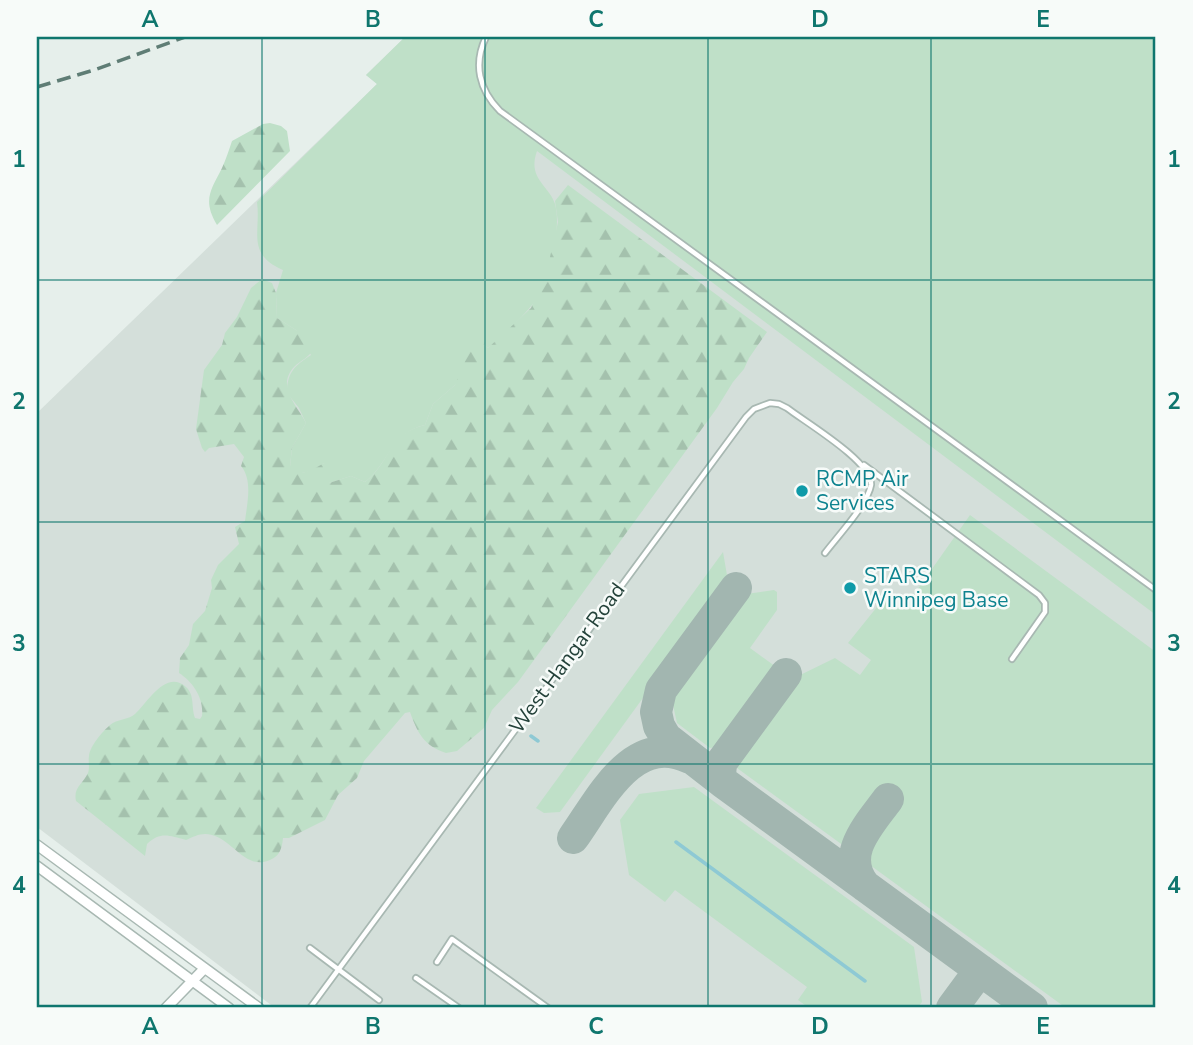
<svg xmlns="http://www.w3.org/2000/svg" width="1193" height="1045" font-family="'Nunito Sans',sans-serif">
<defs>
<pattern id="forest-firs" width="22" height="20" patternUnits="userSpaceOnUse" patternTransform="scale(1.75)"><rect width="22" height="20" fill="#bfe0c8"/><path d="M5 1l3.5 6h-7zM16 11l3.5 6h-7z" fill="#a4c1ad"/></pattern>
</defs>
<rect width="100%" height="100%" fill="#e6efeb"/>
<path fill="#d4dfda" d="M405,37H1156V1008H275L37,827V413L377,84L366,75Z"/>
<path fill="#bfe0c8" d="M405,37H1156V615L537,151C527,179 549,185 555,204C558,216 557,225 556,236C555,247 557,260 554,269C544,297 511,330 488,348L484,345L455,385L433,404L425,425C392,432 388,464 365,482L351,476L329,483L324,463L312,471L302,473L290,467L292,448L306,423L299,408L287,393C287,373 294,366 311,355L296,330L277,318L276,293L283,270C246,254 261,232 257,202L377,84L366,75Z
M970,515L1156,652V1008H1066L737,768L736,755L792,679L835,658L860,675L871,660L848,643L885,597L903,610Z
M723,552L728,581L560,812L544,813L536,808Z
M774,590L777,592V610L750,648L779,669L723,746L710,748L677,723L671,696L746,594Z
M694,787L914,947L922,1002L917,1008H809L798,1000L807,987L675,890L665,902L629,875L620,820L639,794Z"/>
<path fill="url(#forest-firs)" d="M270,123L281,126L287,131L290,151L217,225C202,200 211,190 222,168C226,159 229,150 232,141L263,124Z
M568,185L767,332L749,358L744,369L733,382L717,408L518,682L492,710L484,728L457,751L446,753C424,746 417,732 410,712L405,713L364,761L357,778L338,795L325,820L289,838H283C282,848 280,856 270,860C246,871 233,840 212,835C202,832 195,836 186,840C169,836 161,831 147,844L145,856L76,801C73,787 83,784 88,773C90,767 88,762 89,756C90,746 102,732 110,725C117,719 128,720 135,714C148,702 166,669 186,687C195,695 191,707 195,718L200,719L202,716C204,698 193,682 179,673L180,658L189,645L193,624L205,611L212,588L211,580L218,565L239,544L235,527L245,521C247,504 253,480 241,466L244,457L234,444L209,448L205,452L202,448L196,429L204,370L222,345L225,333L237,317L251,288L262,279L272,283L276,293L277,318L296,330L314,348C309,358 301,360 294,367C276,387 297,405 306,423L292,448L290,466L302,468V473L312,470L324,463L333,469L329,483L351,476L365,482C391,462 388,433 425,425L433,404L455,385L476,332L487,335L484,345L488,348L531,308L544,277L554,268L550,257L558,222L555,201Z"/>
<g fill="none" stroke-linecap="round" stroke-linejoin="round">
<path stroke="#8ec9d4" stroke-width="3.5" d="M531,736L538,741
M676,842L865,981"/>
<path stroke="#a2b6b0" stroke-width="32" d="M736,588L661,690L656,712L659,726L666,738L724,783L720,776L721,763L786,674
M724,783L1032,1008
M573,838C601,799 632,731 690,758
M865,886C839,855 869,825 888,799
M952,1008L980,970"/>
<defs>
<path id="lane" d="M486,37C473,64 479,90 500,111L1156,590
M864,465L1039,595L1045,603V612L1012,659
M310,948L379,1000
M437,962L452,939L548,1008
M416,978L459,1008
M310,1008L746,417L754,409L770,403L779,404L787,408C805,422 873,462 871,485C868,504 837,537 825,553"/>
<path id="street" d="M37,845L259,1008
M37,866L229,1008
M166,1008L204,969"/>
</defs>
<use href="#lane" stroke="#a8b8b2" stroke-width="8"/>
<use href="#street" stroke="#a8b8b2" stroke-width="12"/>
<use href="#lane" stroke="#fff" stroke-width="4.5"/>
<use href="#street" stroke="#fff" stroke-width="9"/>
<path stroke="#5f7d75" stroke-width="3.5" stroke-dasharray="14 7" stroke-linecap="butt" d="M37,87L94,70L185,37"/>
</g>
<path fill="none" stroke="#0f766e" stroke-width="2" stroke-opacity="0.55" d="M262,37V1008M485,37V1008M708,37V1008M931,37V1008M37,280H1156M37,522H1156M37,764H1156"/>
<g fill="#0f9aa8" stroke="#f7fbf9" stroke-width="2.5">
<circle cx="802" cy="491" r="7"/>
<circle cx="850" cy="588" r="7"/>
</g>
<g text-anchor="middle" stroke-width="5" stroke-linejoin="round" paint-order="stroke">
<g font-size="21" fill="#0d838f" stroke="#f7fbf9" text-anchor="start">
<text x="816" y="486">RCMP Air<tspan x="816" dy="24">Services</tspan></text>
<text x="864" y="583">STARS<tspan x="864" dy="24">Winnipeg Base</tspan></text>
</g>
<g font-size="21" fill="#24423a" stroke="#f7fbf9">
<text transform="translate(567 658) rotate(-54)" y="7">West Hangar Road</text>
</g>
</g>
<rect width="1193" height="1045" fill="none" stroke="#f7fbf9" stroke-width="77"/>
<rect x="38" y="38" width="1116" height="968" fill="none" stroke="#0f766e" stroke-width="2.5"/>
<g font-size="23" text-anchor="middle" font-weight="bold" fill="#0f766e">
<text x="150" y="27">A</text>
<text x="373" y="27">B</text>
<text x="596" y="27">C</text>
<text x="820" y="27">D</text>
<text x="1043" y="27">E</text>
<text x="19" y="167">1</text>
<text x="1174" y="167">1</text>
<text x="19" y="409">2</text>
<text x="1174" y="409">2</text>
<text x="19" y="651">3</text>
<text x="1174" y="651">3</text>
<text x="19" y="893">4</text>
<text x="1174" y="893">4</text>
<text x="150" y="1034">A</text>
<text x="373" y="1034">B</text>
<text x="596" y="1034">C</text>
<text x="820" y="1034">D</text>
<text x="1043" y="1034">E</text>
</g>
</svg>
